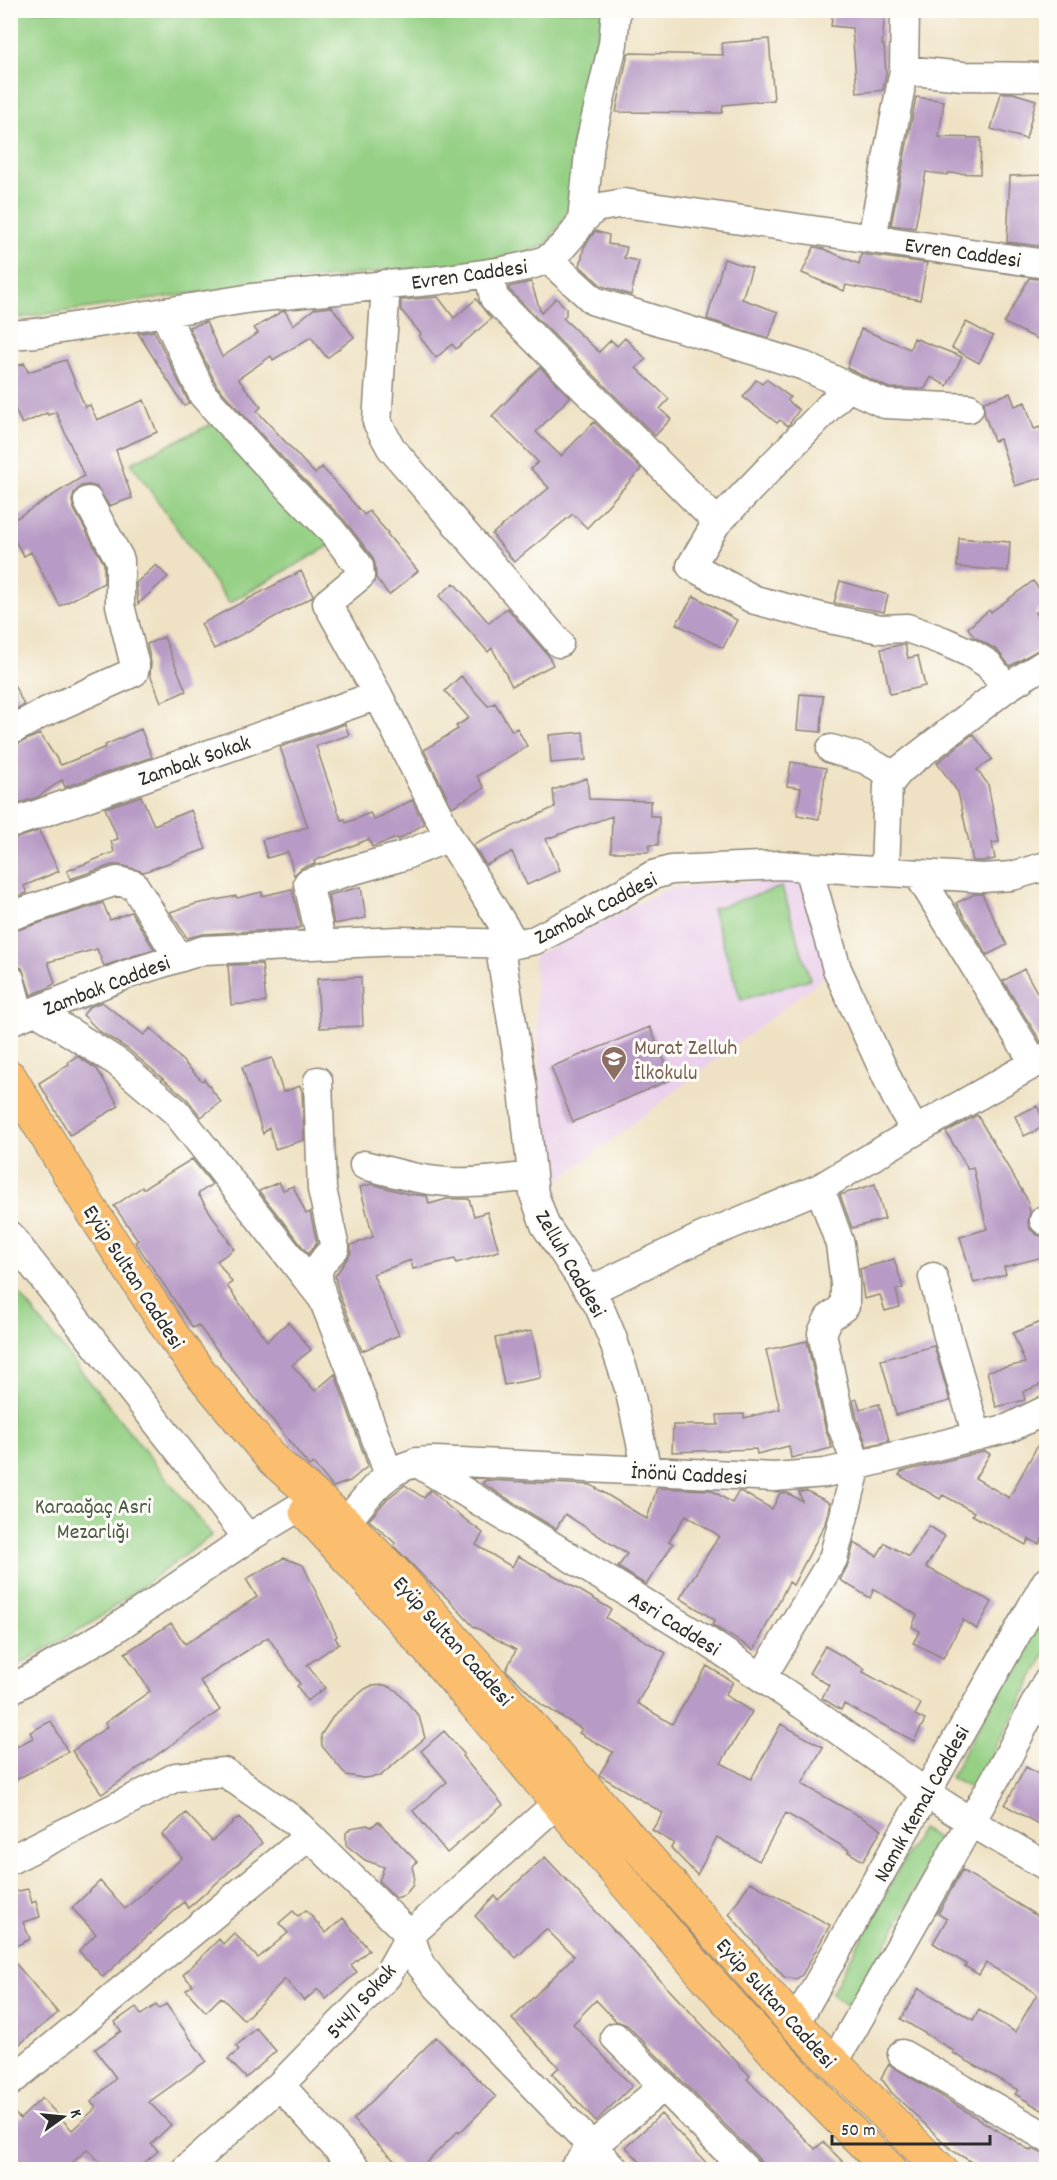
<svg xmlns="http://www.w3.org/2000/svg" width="1057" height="2180" font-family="Dekko,sans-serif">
<rect width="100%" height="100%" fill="#fdfcf7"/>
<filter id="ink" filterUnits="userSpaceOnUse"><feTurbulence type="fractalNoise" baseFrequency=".0167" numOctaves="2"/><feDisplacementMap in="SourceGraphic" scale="12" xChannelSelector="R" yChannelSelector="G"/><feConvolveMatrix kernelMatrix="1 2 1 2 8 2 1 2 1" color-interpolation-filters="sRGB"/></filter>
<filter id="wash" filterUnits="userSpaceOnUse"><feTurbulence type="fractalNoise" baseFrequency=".008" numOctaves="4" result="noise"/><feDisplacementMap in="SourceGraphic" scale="24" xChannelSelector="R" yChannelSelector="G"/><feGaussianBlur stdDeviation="1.35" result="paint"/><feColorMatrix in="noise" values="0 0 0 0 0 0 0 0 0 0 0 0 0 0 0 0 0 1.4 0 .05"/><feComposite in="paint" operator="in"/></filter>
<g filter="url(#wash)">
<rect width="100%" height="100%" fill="#efe2c4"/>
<path fill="#ebd1eb" d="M801,878L831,972L545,1191L534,956L669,888Z"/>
<path fill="#95d085" stroke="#607e58" stroke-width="1.5" d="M11,11H606L596,39L568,213L546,244L531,251L495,260L247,286L11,319Z
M216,422L331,545L229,603L131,463Z
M782,887L810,979L741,1000L712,909Z
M10,1282L212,1535L93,1622L11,1669Z
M1046,1608V1652L974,1790L950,1778Z
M921,1829L942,1840L852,2009L831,1994Z"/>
<g id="blocks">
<path fill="#b79ac5" d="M833,10H885L882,45H884L886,74L883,90L857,93L852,28L831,26Z
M769,39L774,100L723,105L722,113L616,112L628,53L723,55L722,43Z
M1001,93H1013L1036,100L1026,139L991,129Z
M916,97L944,101L939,137L981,138L980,174L948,173V175L926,172L915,228L891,225Z
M1047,175V247L1007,242L1010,176Z
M595,231L609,235L608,244L627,247L624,258L639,261L631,295L602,286L580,266L584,247Z
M814,247L824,249L859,264L861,254L927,263L920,300L846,285L844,291L802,273Z
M724,259L752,268L742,299L778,312L769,338L707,319Z
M1029,278L1047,280V332L1042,341L1004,323Z
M531,282L541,313L556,298L566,308V315L563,318L599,352L611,340L617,346L625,338L646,359L636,368L669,399L660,409L671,419L655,436L509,290V287Z
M438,297L454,318L476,299L491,319L456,349L452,344L436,358L419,336L421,334L401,310V300Z
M332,307L354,337L327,358L311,337L273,360L271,356L238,379L261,407L257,411L315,474L322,467L364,515L369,511L388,533L387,534L418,571L389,595L376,578L375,564L372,556L344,520L280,455L217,386L189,327L206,322L222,357L258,333L254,328L281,312L285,311L293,325L314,309Z
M966,322L993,336L979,363L952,348Z
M861,329L910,349L914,338L962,357L947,386L931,377L925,389L889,388L847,368Z
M154,331L189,403L184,406L138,333Z
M66,360L85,407L90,405L97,420L144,400L157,432L116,450L132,498L109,506L97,487L89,485L81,486L74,493L72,501L74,509L104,564V583L60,606L31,552L24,556L10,533V522L84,476L56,412L48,415L47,413L22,424L10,399V369L24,363L28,372Z
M540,367L570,397L536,432L561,456L594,422L641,469L587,528L573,514L514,562L492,534L549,488L531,469L538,462L492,416Z
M766,379L790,397L788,401L799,410L788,426L780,420L777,423L743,397L756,380L762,384Z
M1010,393L1015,406L1025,402L1034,429L1040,427L1047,449V476L1015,486L1000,439L994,441L984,413V402Z
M959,538L1010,542L1008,571L957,567Z
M156,565L168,577L138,604L136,583Z
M301,571L313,595L311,598L214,649L201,624Z
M840,581L888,595L884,612L834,603Z
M1033,581L1047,599V605L1035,613L1047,627V645L1010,666L997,650L974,637L968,628L989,610L991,612Z
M454,583L489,623L507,608L548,655L553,665L512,686L492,648L488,652L439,596Z
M694,596L737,620L723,648L676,624Z
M164,637L186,691L161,702L150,674L151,663L147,644Z
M899,645H905L908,658L918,656L925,686L890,694L881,649Z
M461,676L488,706L495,703L512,731L517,728L527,746L477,776L484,788L452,807L424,750L458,729L456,726L469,718L445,691Z
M10,677L24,705L10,712Z
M800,694L823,696L821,732L797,730Z
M345,724L349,735L316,746L341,820L345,819L346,823L370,813L374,820L412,800L424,824L398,840L397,838L372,847L369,839L314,861L315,864L303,867L294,875L288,852L267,858L262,840L308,827L280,747Z
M141,729L152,757L65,787L62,780L38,797L13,805L10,802V747L40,734L61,765L106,747L105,745Z
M583,732L586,760L551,763L549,735Z
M973,734L992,759L977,770L988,784L999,842L992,843L995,859L983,861H973L958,792L937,763Z
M791,762L826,768L819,819L797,815L801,788L787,786Z
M587,778L589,799L652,801L650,803V816H659L658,845H649V852H611L612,816L546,839L560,870L527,885L512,852L486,865L473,845L555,807L553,790Z
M141,796L154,825L191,810L206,849L144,872L121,865H112L70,879L67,871L114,852L111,841L118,839L105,808Z
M39,831L59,871L24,886L27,893L11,898L10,840Z
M361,887L366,918L334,924L328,895Z
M292,889L301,927L294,929L203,934L187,938L170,912L196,904L236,896L237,898L262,892V896Z
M975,894H982L1007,945L987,955L956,903Z
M103,903L110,920L131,912L154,949L104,966L97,949L48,962L55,983L48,988L31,995L22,968L12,963L10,960L11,932Z
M262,964L266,1002L231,1005L228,965Z
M1024,969L1047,1010V1041L1041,1042L1003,981Z
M361,977L363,1026L320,1028L317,979Z
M102,1002L144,1035L151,1028L202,1081L204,1079L221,1102L201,1117L187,1099L128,1049L99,1031L83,1015L89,1007Z
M650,1027L672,1079L573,1122L551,1067Z
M77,1056L97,1069L119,1106L70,1135L39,1083L69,1064L68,1062Z
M272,1058L283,1092L300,1086L302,1091L304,1140L275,1149L269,1127L263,1134L242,1067Z
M1037,1106L1046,1126L1024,1136L1015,1116Z
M977,1115L1027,1199L1030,1212L1028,1222L1030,1229L1037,1235L1047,1237V1256L1004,1267L1006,1274L974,1283L960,1237L987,1229L973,1167L968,1169L946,1132Z
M192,1159L212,1184L198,1194L234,1249L217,1261L232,1282L227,1286L267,1341L288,1322L311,1350L292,1365L315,1391L335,1374L368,1466L350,1481L333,1487L313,1463L309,1466L230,1367L198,1325L193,1328L135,1242L138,1240L114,1206L142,1187L143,1189Z
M279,1182L283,1190L293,1186L306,1214L310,1212L317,1243L308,1254L259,1191Z
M372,1184L408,1194L427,1196L429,1204L447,1199H469L474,1216L487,1212L499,1251L456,1263L455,1259L413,1269L411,1260L373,1274L399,1335L362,1351L339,1294L335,1276L351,1253V1245L373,1237L360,1187Z
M875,1184L885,1219L852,1228L840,1195Z
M894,1259L903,1288L896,1290L900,1307L885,1311L880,1295L864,1299L860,1269Z
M1041,1322L1047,1335V1382L1023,1392L1025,1400L996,1407L987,1371L1025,1363L1013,1333Z
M532,1331L541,1378L504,1385L495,1338Z
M807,1341L825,1427L832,1448L791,1458L789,1446L757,1454L756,1449L672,1452L673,1425H718L717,1415L744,1414V1418L780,1409L766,1350Z
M934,1346L950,1401L896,1415L881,1360Z
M857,1399L860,1409L879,1404L889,1441L867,1446L857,1419L853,1400Z
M1047,1428V1531L1039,1544L1029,1539L1026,1545L972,1515L974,1512L943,1495L940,1499L899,1475L901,1472L985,1451L990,1454L975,1478L1009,1498Z
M486,1480L591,1485L647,1519L657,1488L711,1490L732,1503L738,1492H742L772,1509L780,1493H787L802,1501L799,1492L807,1491L830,1503L825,1524L793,1585L789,1582L754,1650L712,1625L715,1620L680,1598L719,1536L715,1533L686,1515L669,1541L673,1544L646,1585L618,1567L627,1554L565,1514L556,1529L482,1483Z
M405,1485L424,1498L430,1490L433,1492L449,1507L483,1533L476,1545L512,1567L518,1556L559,1578L611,1609L606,1618L666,1653L637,1703L672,1724L707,1666L733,1682L725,1695L752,1712L721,1763L751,1779L781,1724L823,1747L802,1784L882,1829L863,1861L848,1852L849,1850L786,1813L759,1861L717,1837L697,1875L671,1848L674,1843L652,1830L663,1813L599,1775L613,1752L579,1733L582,1729L542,1705L506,1670L516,1650L473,1626L448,1599L426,1579L394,1546L395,1543L369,1520L387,1499Z
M929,1526L945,1536L926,1567L992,1602L977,1629L963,1620L943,1658L913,1643L920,1631L912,1627L917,1615L874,1589L870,1598L840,1580L849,1563L854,1543L877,1556L885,1543L909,1557Z
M284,1558L303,1565L337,1636L335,1638L339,1643L307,1665L325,1688L307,1701L297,1686L300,1684L268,1637L200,1681L220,1710L102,1794L72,1751L107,1727L105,1723L150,1691L125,1653L171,1623L185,1644L257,1597L246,1579Z
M825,1646L865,1669L863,1672L921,1704L915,1715L925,1720L914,1741L844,1704L841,1710L822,1698L829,1685L809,1673Z
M385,1685L396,1690L419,1716L425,1738L380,1776L363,1778L346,1775L322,1746L321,1735L334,1715L365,1689L371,1686Z
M51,1721L68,1752L10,1783V1750L33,1738L30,1732Z
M444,1731L464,1754L462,1756L503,1805L447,1853L413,1811L447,1782L421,1751Z
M1026,1767L1047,1779V1829L1005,1805Z
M186,1813L212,1841L239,1817L262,1843L188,1908L184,1902L103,1977L79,1951L96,1934L72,1908L100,1881L125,1909L182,1858L162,1835Z
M378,1821L417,1862L412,1867L414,1874L413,1885L405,1895L396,1898L379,1881L384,1867L365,1860L346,1845V1833L351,1828L367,1825L372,1827Z
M545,1857L750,2076L747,2079L815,2149L823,2142L850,2169H765L758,2158L676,2075L627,2025L616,2021L596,2000L573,2024L632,2086L596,2121L552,2074L559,2067L512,2019L574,1956L546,1929L516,1958L475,1916L495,1896L498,1900Z
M962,1870L1047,1922V2113L1015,2094L1018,2090L953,2053L954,2051L901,2019L919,1988L973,2020L979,2010L1015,2032L1037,1994L986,1963L979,1975L965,1966L966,1964L933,1943L947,1919L938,1914Z
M750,1882L830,1925L802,1975L796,1979L784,1977L729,1914Z
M28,1889L32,1903L36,1901L40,1917L23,1922L30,1939L10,1949V1893Z
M306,1910L326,1933L343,1918L369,1950L351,1965L357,1972L326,1999L318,1989L304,2001L285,1979L244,2020L221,1997L206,2012L186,1990L193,1985L183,1975L219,1939L223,1944L234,1933L258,1958L288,1933L279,1923L293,1911L298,1916Z
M10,1957L58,2013L10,2052Z
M166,2004L206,2061L149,2102L171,2125L151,2144L158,2151L137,2169H107L87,2149L66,2169H10V2108L20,2119L42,2098L72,2130L96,2108L91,2102L116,2078L95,2049L121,2031L115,2022L136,2007L141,2015L156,2005L159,2009Z
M256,2028L276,2051L246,2078L228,2059L239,2050L236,2046Z
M436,2037L496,2097L459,2133L458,2131L420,2169H403L353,2120Z
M889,2064L1031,2151L1033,2149L1047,2156V2169H983L953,2151L892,2093L881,2078Z
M661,2114L712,2169H647L626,2147Z"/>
</g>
</g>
<g filter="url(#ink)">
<use href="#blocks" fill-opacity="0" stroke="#8d8678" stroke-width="1.5"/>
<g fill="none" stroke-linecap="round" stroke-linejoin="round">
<defs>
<path id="minor" d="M904,70L963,76L1046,77
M582,221L590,143L613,44L616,10
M872,238L904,70L905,10
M548,259L594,301L804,366L885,404L969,408
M489,273L494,298L717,522L691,566L755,600L829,619L881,629L907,628L943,641L970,653L988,664L1006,688
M386,284L377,422L391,448L559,643
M164,312L203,395L268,466L331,530L359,566L360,576L327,603L378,695L449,837L515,944
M10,335L36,333L252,298L440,280L504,271L531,265L548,259L563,246L575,232L582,221L595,208L624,203L1046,264
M715,525L848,387
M10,731L43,713L134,672L135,666L120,605V560L88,501
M831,749L864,759L895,776
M10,824L378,695
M808,868L837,969L895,1095L915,1131
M885,871L888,785L900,770L1006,688L1046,663
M918,874L1035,1064
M10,916L117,881L134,885L178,957
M499,943L523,1089L534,1194L545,1225L599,1306L612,1337L629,1388L647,1471
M322,944L308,883L403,856L449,837
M10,979L20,1017
M36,1011L117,1062L176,1112L323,1299L349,1364L389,1475
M10,1021L128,974L204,950L399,941L515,944L535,940L588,913L653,875L671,870L780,865L983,878L1012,876L1046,866
M318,1081L322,1189L335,1248C315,1268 315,1271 323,1299
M364,1165C391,1172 419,1180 447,1182C475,1184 504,1179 532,1176
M1044,1220L1046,1221
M10,1236L248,1538
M933,1277L949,1340L977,1436
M589,1291L704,1236L820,1188L915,1131L1046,1057
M416,1462L708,1642L803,1705L926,1793L971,1822L1046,1866
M346,1523C365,1499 383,1471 415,1463C429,1459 446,1462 461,1462L774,1477L825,1473L847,1468L1009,1428L1046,1410
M762,1677L833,1559L857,1465L841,1424L822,1333L829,1318L845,1306V1284L840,1244L820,1188
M10,1690L112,1631L248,1538L301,1506
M10,1860L176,1777L224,1772L293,1820L410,1935L420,1964L438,1987L615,2170
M795,2024L1046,1582
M615,2037L746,2170
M902,2054L1046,2137
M833,2064L1006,1760L1046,1683
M10,2082L309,1836
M280,2085L357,2170
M185,2170L280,2085L387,1976L410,1935L556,1804
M573,2170L591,2147L664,2086"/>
<path id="major" d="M10,1077L90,1208L173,1336L199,1371L273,1460L346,1523L399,1577L795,2024L941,2170
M306,1512C363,1575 419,1638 474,1703C608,1862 739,2026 891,2170"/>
</defs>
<use href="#minor" stroke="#8d8678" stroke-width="31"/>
<use href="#major" stroke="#8d8678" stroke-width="35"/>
<use href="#minor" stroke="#fff" stroke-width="28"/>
<use href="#major" stroke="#fabe6e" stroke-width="33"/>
</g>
</g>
<defs>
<symbol id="school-pin" viewBox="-11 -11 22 30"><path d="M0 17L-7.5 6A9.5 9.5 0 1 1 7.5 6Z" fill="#8d6e63" stroke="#fdfcf7"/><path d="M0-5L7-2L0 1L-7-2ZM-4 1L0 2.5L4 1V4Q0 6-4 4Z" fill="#fff"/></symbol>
</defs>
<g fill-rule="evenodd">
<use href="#school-pin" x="599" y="1044" width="30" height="40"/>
</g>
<g text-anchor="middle" stroke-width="6" stroke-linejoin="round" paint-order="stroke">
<g font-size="22" fill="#2b2b2b" stroke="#fdfcf7">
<text transform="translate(963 251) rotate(8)" y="8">Evren Caddesi</text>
<text transform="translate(469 273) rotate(-8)" y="8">Evren Caddesi</text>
<text transform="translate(194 759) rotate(-19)" y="8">Zambak Sokak</text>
<text transform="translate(595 907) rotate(-27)" y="8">Zambak Caddesi</text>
<text transform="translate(106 984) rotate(-21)" y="8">Zambak Caddesi</text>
<text transform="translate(572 1263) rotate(60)" y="8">Zelluh Caddesi</text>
<text transform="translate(135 1276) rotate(57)" y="8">Eyüp Sultan Caddesi</text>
<text transform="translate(689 1473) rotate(3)" y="8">İnönü Caddesi</text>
<text transform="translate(675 1622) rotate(32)" y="8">Asri Caddesi</text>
<text transform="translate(454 1640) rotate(48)" y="8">Eyüp Sultan Caddesi</text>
<text transform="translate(920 1803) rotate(-61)" y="8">Namık Kemal Caddesi</text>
<text transform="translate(360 2000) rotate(-48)" y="8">544/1 Sokak</text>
<text transform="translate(777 2002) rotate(48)" y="8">Eyüp Sultan Caddesi</text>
</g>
<g font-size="22" fill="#785e54" stroke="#fdfcf7" text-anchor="start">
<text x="634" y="1054">Murat Zelluh<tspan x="634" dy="25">İlkokulu</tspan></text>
</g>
<g font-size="22" fill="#4b5d46" stroke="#fdfcf7">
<text x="93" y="1513">Karaağaç Asri<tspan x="93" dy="25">Mezarlığı</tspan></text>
</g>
</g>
<rect width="1057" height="2180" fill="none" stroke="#fdfcf7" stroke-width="36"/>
<g transform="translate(63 2117) rotate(75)" stroke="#fdfcf7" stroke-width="4.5" paint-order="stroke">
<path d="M0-4.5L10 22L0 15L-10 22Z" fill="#2b2b2b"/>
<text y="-9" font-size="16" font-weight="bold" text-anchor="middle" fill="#2b2b2b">K</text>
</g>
<path d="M832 2135v9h158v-9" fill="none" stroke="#2b2b2b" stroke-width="3"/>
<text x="841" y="2135" font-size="18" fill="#2b2b2b" stroke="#fdfcf7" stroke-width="4.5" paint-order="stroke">50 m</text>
</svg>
